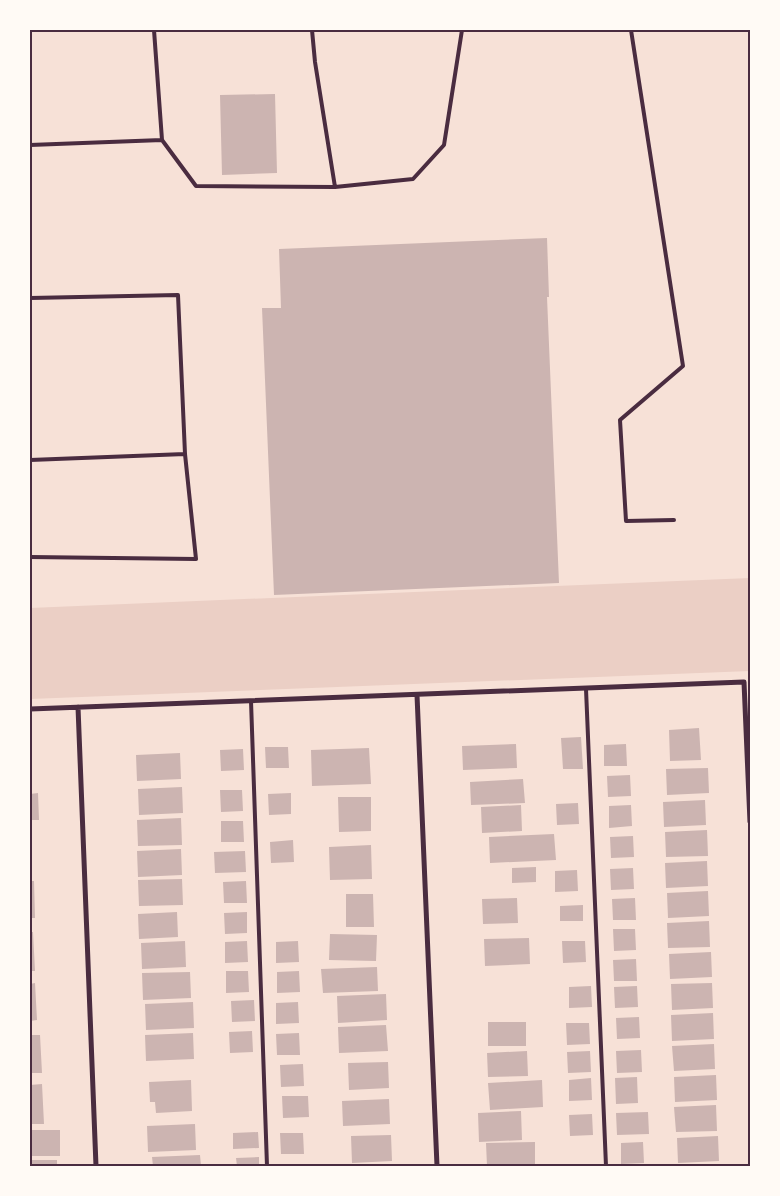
<svg xmlns="http://www.w3.org/2000/svg" width="780" height="1196" font-family="'Roboto Serif',serif">
<rect width="100%" height="100%" fill="#f7e1d7"/>
<path fill="#ebcfc5" d="M750,578V671L30,699V608Z"/>
<path fill="#ccb4b1" d="M275,94L277,173L222,175L220,95Z
M547,238L549,297H547L559,583L274,595L262,308H281L279,249Z
M699,728L701,760L670,761L669,730Z
M581,737L583,769H563L561,738Z
M516,744L517,768L463,770L462,746Z
M626,744L627,766H604V745Z
M265,747H288L289,768H266Z
M369,748L371,784L312,786L311,750Z
M243,749L244,770L221,771L220,750Z
M180,753L181,779L137,781L136,755Z
M708,768L709,793L667,795L666,769Z
M630,775L631,796L608,797L607,776Z
M523,779L525,803L471,805L470,782Z
M182,787L183,813L139,815L138,789Z
M220,790H242L243,811L221,812Z
M38,793L39,820H30V794Z
M291,793V814L269,815L268,794Z
M338,797H371V831L339,832Z
M705,800L706,825L664,827L663,802Z
M578,803L579,824L557,825L556,804Z
M521,805L522,831L482,833L481,807Z
M631,805L632,826L609,828V806Z
M181,818L182,845L138,846L137,820Z
M221,821H243L244,842H221Z
M30,830H32V869H30Z
M707,830L708,856L666,857L665,832Z
M554,834L556,860L490,863L489,837Z
M633,836L634,857L611,858L610,837Z
M293,840L294,862L271,863L270,842Z
M371,845L372,879L330,880L329,847Z
M181,849L182,875L138,877L137,851Z
M245,851L246,872L215,873L214,852Z
M707,861L708,886L666,888L665,863Z
M536,867V882L512,883V868Z
M633,868L634,889L611,890L610,869Z
M577,870L578,891L555,892V871Z
M182,879L183,905L139,906L138,880Z
M30,881H34L35,918H30Z
M246,881L247,903H224L223,882Z
M708,891L709,916L668,918L667,893Z
M346,894H373L374,927H346Z
M517,898L518,923L483,924L482,899Z
M635,898L636,920H613L612,899Z
M583,905V921H560V906Z
M177,912L178,937L139,939L138,914Z
M247,912V933L225,934L224,913Z
M709,921L710,947L668,948L667,923Z
M613,929H635L636,950L614,951Z
M30,932H33L35,971H30Z
M330,934L377,935L376,961L329,960Z
M529,938L530,964L485,966L484,939Z
M185,941L186,967L142,969L141,943Z
M247,941L248,962L225,963V942Z
M298,941L299,962L276,963V942Z
M562,941H585L586,962L563,963Z
M711,952L712,977L670,979L669,954Z
M636,959L637,981H614L613,960Z
M377,967L378,991L323,993L321,969Z
M226,971H248L249,992L226,993Z
M299,971L300,992L277,993V972Z
M190,972L191,998L143,1000L142,973Z
M35,983L37,1020L30,1021V984Z
M712,983L713,1008L672,1010L671,984Z
M591,986L592,1007L569,1008V987Z
M637,986L638,1007L615,1008L614,987Z
M386,994L387,1020L338,1023L337,996Z
M254,1000L255,1021L232,1022L231,1001Z
M193,1002L194,1028L146,1030L145,1004Z
M298,1002L299,1023L276,1024V1003Z
M713,1013L714,1039L672,1041L671,1015Z
M639,1017L640,1038L617,1039L616,1018Z
M488,1022H526V1046H488Z
M566,1023H589L590,1044L567,1045Z
M386,1025L388,1051L339,1053L338,1027Z
M252,1031L253,1052L230,1053L229,1032Z
M193,1033L194,1059L146,1061L145,1035Z
M299,1033L300,1055H277L276,1034Z
M30,1035H40L42,1073H30Z
M714,1044L715,1069L674,1071L672,1046Z
M641,1050L642,1072L617,1073L616,1051Z
M527,1051L528,1076L488,1077L487,1053Z
M590,1051L591,1072L568,1073L567,1052Z
M388,1062L389,1088L349,1090L348,1063Z
M303,1064L304,1086L281,1087L280,1065Z
M716,1075L717,1100L675,1102L674,1077Z
M637,1077L638,1103L616,1104L615,1078Z
M591,1078L592,1100L569,1101V1080Z
M191,1080L192,1111L156,1113L155,1102H150L149,1082Z
M542,1080L543,1107L490,1110L488,1083Z
M42,1084L44,1124H30V1085Z
M282,1096H308L309,1117L283,1118Z
M389,1099L390,1124L343,1126L342,1101Z
M716,1105L717,1131L676,1132L674,1107Z
M521,1111L522,1140L479,1142L478,1113Z
M648,1112L649,1134L617,1135L616,1113Z
M592,1114L593,1135L570,1136L569,1115Z
M195,1124L196,1150L148,1152L147,1126Z
M30,1130H60V1156H30Z
M258,1132L259,1148L233,1149V1133Z
M280,1133H303L304,1154H281Z
M391,1135L392,1161L352,1163L351,1136Z
M718,1136L719,1161L678,1163L677,1138Z
M535,1142V1166H487L486,1143Z
M643,1142L644,1163L621,1164V1143Z
M200,1155L201,1166H153L152,1157Z
M259,1157V1166H237L236,1158Z
M30,1160H57V1166H30Z"/>
<g fill="none" stroke-linecap="round" stroke-linejoin="round">
<path stroke="#4a2c40" stroke-width="4" d="M154,30L162,140
M631,30L683,366L620,420L626,521L674,520
M30,145L162,140L196,186L335,187L315,62L312,30
M335,187L413,179L444,145L462,30
M30,298L178,295L185,454L196,559L30,557
M30,460L185,454
M586,689L606,1166
M251,701L267,1166"/>
<path stroke="#4a2c40" stroke-width="5" d="M417,695L437,1166
M78,707L96,1166
M30,709L744,682L750,822"/>
</g>
<rect width="780" height="1196" fill="none" stroke="#fffaf5" stroke-width="62"/>
<rect x="31" y="31" width="718" height="1134" fill="none" stroke="#4a2c40" stroke-width="2"/>
</svg>
